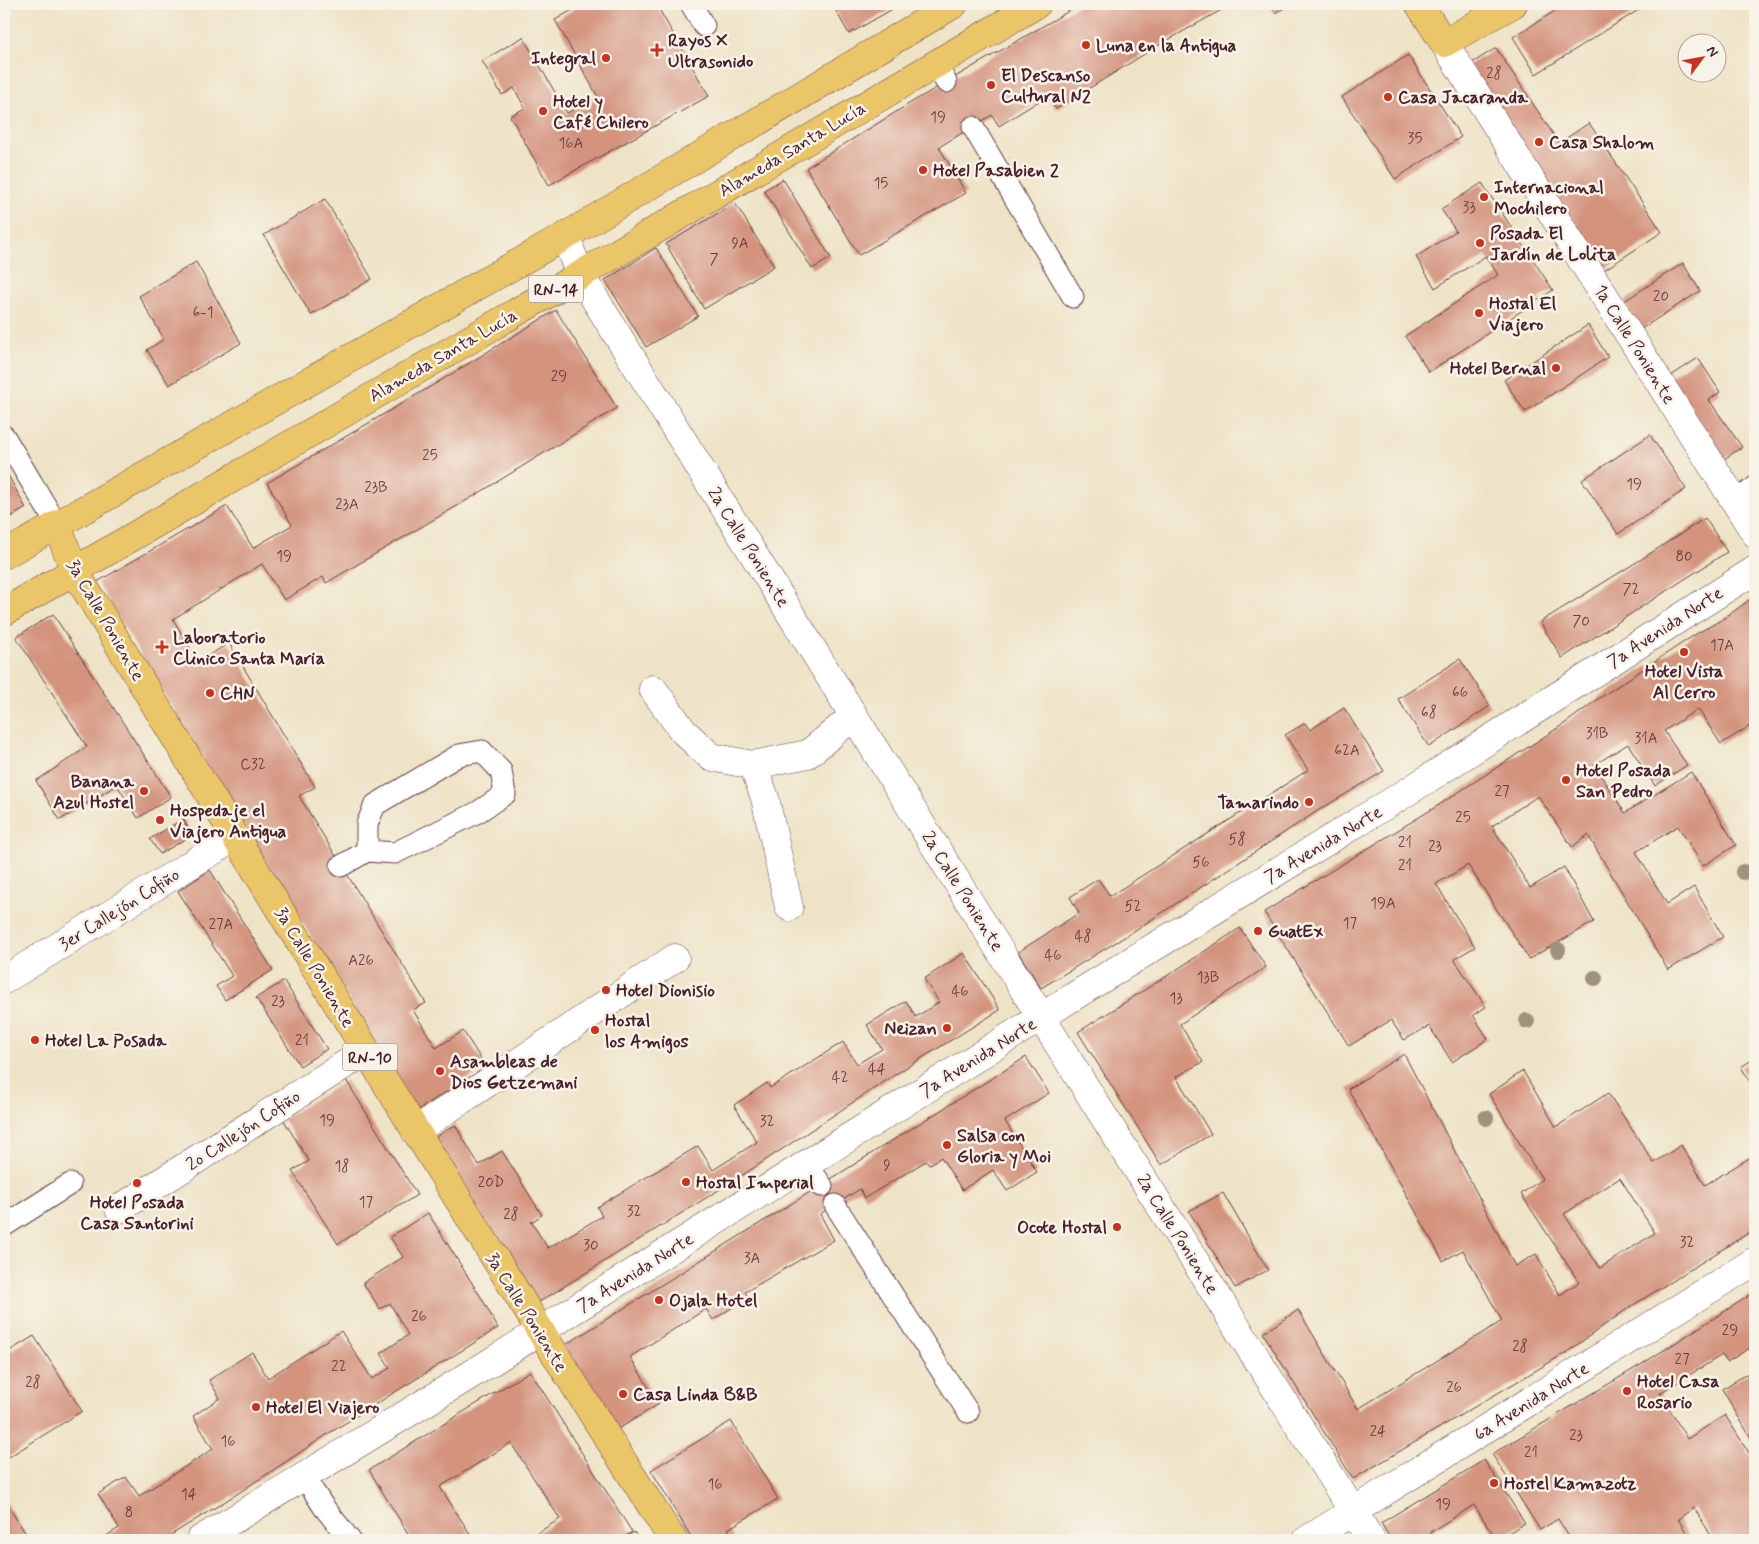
<svg xmlns="http://www.w3.org/2000/svg" width="1759" height="1544" font-family="Mynerve,sans-serif">
<rect width="100%" height="100%" fill="#f7f3e8"/>
<filter id="ink" filterUnits="userSpaceOnUse"><feTurbulence type="fractalNoise" baseFrequency=".02" numOctaves="2"/><feDisplacementMap in="SourceGraphic" scale="10" xChannelSelector="R" yChannelSelector="G"/><feConvolveMatrix kernelMatrix="1 2 1 2 8 2 1 2 1" color-interpolation-filters="sRGB"/></filter>
<filter id="wash" filterUnits="userSpaceOnUse"><feTurbulence type="fractalNoise" baseFrequency=".0096" numOctaves="4" result="noise"/><feDisplacementMap in="SourceGraphic" scale="20" xChannelSelector="R" yChannelSelector="G"/><feGaussianBlur stdDeviation="1.12" result="paint"/><feColorMatrix in="noise" values="0 0 0 0 0 0 0 0 0 0 0 0 0 0 0 0 0 1.4 0 .05"/><feComposite in="paint" operator="in"/></filter>
<g filter="url(#wash)">
<rect width="100%" height="100%" fill="#eee3c6"/>
<g id="blocks">
<path fill="#d3937d" fill-rule="evenodd" d="M583,4H656L709,96L549,185L510,116L525,108L514,88L502,95L482,61L523,37L567,113L598,97L555,20Z
M832,4H894L896,7L849,34Z
M1081,4H1232L1159,45L1056,109L1047,96L999,126L992,115L939,147L966,193L859,255L806,168L912,102Z
M1270,4H1291L1275,13Z
M1566,4H1648L1536,74L1513,37Z
M1496,48L1559,143L1589,123L1662,232L1604,270L1469,65Z
M1408,55L1461,137L1395,179L1342,97Z
M783,179L831,258L812,269L764,190Z
M1482,183L1553,290L1429,372L1405,336L1498,275L1486,256L1435,288L1416,257L1456,231L1441,209Z
M325,199L372,279L311,315L264,235Z
M735,203L774,266L704,309L666,244Z
M656,248L698,316L646,347L605,280Z
M196,262L241,343L169,385L147,350L164,339L139,296Z
M1683,263L1700,291L1641,329L1623,302Z
M556,310L617,408L474,496L326,583L323,577L284,600L262,564L173,619L198,662L229,643L315,787L299,796L426,1003L413,1010L436,1048L463,1031L486,1067L416,1111L97,582L227,506L253,548L292,525L267,483L440,381Z
M1588,325L1608,357L1525,412L1504,380Z
M1698,358L1720,392L1709,400L1742,447L1724,459L1668,378Z
M1650,435L1686,489L1618,534L1582,480Z
M4,468L26,508L4,521Z
M1705,518L1727,552L1562,658L1540,622L1640,560Z
M1755,596V727L1753,724L1721,744L1698,709L1664,731L1687,765L1655,786L1628,744L1594,765L1625,813L1691,772L1736,845L1703,866L1678,826L1636,852L1667,904L1694,887L1723,937L1668,970L1588,835L1572,847L1538,796L1492,826L1530,888L1564,867L1594,922L1529,959L1468,865L1436,884L1475,947L1454,959L1486,1007L1473,1015L1488,1039L1452,1062L1429,1026L1404,1040L1391,1020L1349,1046L1264,912L1434,808L1567,722L1598,699L1696,634L1723,619Z
M53,614L171,797L138,818L117,785L60,820L36,781L87,747L16,637Z
M1460,659L1490,706L1429,747L1398,699Z
M1344,708L1384,771L1316,812L1131,933L1041,988L1018,952L1079,913L1070,897L1098,879L1110,896L1308,770L1285,735L1305,723L1310,730Z
M183,819L192,835L160,854L150,839Z
M210,870L273,970L225,1000L216,986L232,976L178,891Z
M1240,928L1266,967L1180,1024L1203,1062L1176,1077L1211,1134L1161,1165L1078,1032L1173,972Z
M964,953L1000,1010L896,1074L746,1173L536,1304L434,1138L455,1125L479,1165L502,1151L542,1215L531,1222L548,1248L602,1216L597,1207L698,1146L713,1170L757,1142L734,1105L767,1083L770,1088L843,1042L857,1064L882,1049L867,1025L906,1001L916,1017L939,1002L924,979Z
M284,981L327,1049L300,1066L256,998Z
M1404,1054L1515,1266L1536,1254L1560,1295L1579,1282L1521,1194L1542,1179L1489,1094L1523,1071L1556,1127L1608,1093L1654,1163L1681,1145L1705,1185L1751,1157L1755,1163V1229L1627,1309L1567,1352L1353,1479L1263,1333L1298,1310L1358,1409L1502,1321L1463,1250L1443,1261L1348,1089ZM1620,1178L1655,1233L1600,1268L1564,1214Z
M1026,1057L1049,1093L1005,1121L1037,1172L1007,1191L993,1170L962,1190L941,1157L929,1165L926,1161L865,1198L860,1189L820,1214L834,1240L745,1292L748,1297L713,1320L706,1309L630,1357L659,1404L615,1431L562,1347Z
M1755,1058V1090L1741,1067Z
M346,1080L417,1195L338,1244L292,1171L309,1161L283,1119Z
M1223,1193L1268,1270L1235,1288L1189,1211Z
M428,1213L482,1299L498,1328L331,1432L240,1492L163,1540H100L119,1528L98,1494L126,1477L139,1496L213,1449L193,1416L220,1398L209,1380L252,1352L268,1378L341,1331L372,1379L390,1368L381,1353L408,1335L390,1303L380,1309L363,1283L403,1257L390,1237Z
M1755,1292V1345L1727,1362L1722,1355L1660,1393L1687,1439L1725,1415L1755,1462V1540H1714L1694,1508L1678,1519L1691,1540H1571L1558,1519L1540,1530L1492,1454L1642,1364Z
M34,1336L82,1411L4,1460V1349L6,1353Z
M1755,1369V1445L1722,1389Z
M530,1371L632,1532L618,1540H526L560,1519L511,1443L440,1487L474,1540H412L369,1470Z
M731,1421L778,1499L728,1529L735,1540H693L651,1470Z
M1484,1460L1525,1523L1497,1540L1474,1505L1430,1532L1435,1540H1391L1381,1523Z
M4,1499L17,1520L30,1540H4Z
M634,1532L639,1540H621Z"/>
</g>
</g>
<g filter="url(#ink)">
<use href="#blocks" fill-opacity="0" stroke="#633c42" stroke-width="1"/>
<g fill="none" stroke-linecap="round" stroke-linejoin="round">
<defs>
<path id="service" d="M691,4L704,26
M936,64L946,82
M973,127L1073,297
M4,436L57,525
M1736,502L1755,487
M341,866L367,851L395,853L478,812L505,794L501,771L482,751L459,755L375,805L367,824V851
M807,1164L822,1186
M835,1205L968,1412
M4,1226L70,1184
M304,1476L323,1506L350,1540"/>
<path id="minor" d="M1444,43L1755,533
M569,234L570,249L580,275L1041,1017L1371,1540
M653,689L683,731L711,757L753,765L808,754L854,716
M753,765L765,798L789,907
M4,980L235,837
M415,1131L675,958
M119,1209L366,1051
M200,1540L467,1377L1092,985L1404,794L1755,570
M1307,1540L1755,1261"/>
<path id="primary" d="M1419,4L1444,43L1513,4
M57,525L74,570C270,896 468,1220 673,1540
M4,555L569,234L954,4
M4,612L580,275L1037,4"/>
</defs>
<use href="#service" stroke="#633c42" stroke-width="23"/>
<use href="#minor" stroke="#633c42" stroke-width="29"/>
<use href="#primary" stroke="#633c42" stroke-width="29"/>
<use href="#service" stroke="#fff" stroke-width="21"/>
<use href="#minor" stroke="#fff" stroke-width="28"/>
<use href="#primary" stroke="#eac669" stroke-width="28"/>
</g>
<g fill="#9f937e">
<circle cx="1743" cy="872" r="8"/>
<circle cx="1558" cy="950" r="8"/>
<circle cx="1595" cy="978" r="8"/>
<circle cx="1527" cy="1021" r="8"/>
<circle cx="1486" cy="1118" r="8"/>
</g>
</g>
<g fill="#c8321e" stroke="#f7f3e8" stroke-width="2">
<circle cx="1086" cy="45" r="5"/>
<path d="M654.5 42.5h5v5h5v5h-5v5h-5v-5h-5v-5h5z"/>
<circle cx="606" cy="58" r="5"/>
<circle cx="991" cy="85" r="5"/>
<circle cx="1388" cy="97" r="5"/>
<circle cx="543" cy="111" r="5"/>
<circle cx="1539" cy="142" r="5"/>
<circle cx="923" cy="170" r="5"/>
<circle cx="1484" cy="197" r="5"/>
<circle cx="1480" cy="243" r="5"/>
<circle cx="1479" cy="313" r="5"/>
<circle cx="1556" cy="368" r="5"/>
<path d="M159.5 639.5h5v5h5v5h-5v5h-5v-5h-5v-5h5z"/>
<circle cx="1684" cy="652" r="5"/>
<circle cx="210" cy="693" r="5"/>
<circle cx="1566" cy="780" r="5"/>
<circle cx="144" cy="791" r="5"/>
<circle cx="1309" cy="802" r="5"/>
<circle cx="160" cy="820" r="5"/>
<circle cx="1258" cy="931" r="5"/>
<circle cx="606" cy="990" r="5"/>
<circle cx="947" cy="1028" r="5"/>
<circle cx="595" cy="1030" r="5"/>
<circle cx="35" cy="1040" r="5"/>
<circle cx="440" cy="1071" r="5"/>
<circle cx="947" cy="1145" r="5"/>
<circle cx="686" cy="1182" r="5"/>
<circle cx="137" cy="1183" r="5"/>
<circle cx="1117" cy="1227" r="5"/>
<circle cx="659" cy="1300" r="5"/>
<circle cx="1627" cy="1391" r="5"/>
<circle cx="623" cy="1394" r="5"/>
<circle cx="256" cy="1407" r="5"/>
<circle cx="1494" cy="1483" r="5"/>
</g>
<g text-anchor="middle" stroke-width="5" stroke-linejoin="round" paint-order="stroke">
<g font-size="15" fill="#6c3c40">
<text x="1494" y="78">28</text>
<text x="938" y="122">19</text>
<text x="1415" y="143">35</text>
<text x="571" y="148">16A</text>
<text x="881" y="188">15</text>
<text x="1469" y="212">33</text>
<text x="740" y="248">9A</text>
<text x="714" y="264">7</text>
<text x="1661" y="301">20</text>
<text x="203" y="317">6-1</text>
<text x="559" y="381">29</text>
<text x="430" y="460">25</text>
<text x="1634" y="489">19</text>
<text x="376" y="492">23B</text>
<text x="347" y="509">23A</text>
<text x="284" y="561">19</text>
<text x="1684" y="561">80</text>
<text x="1631" y="594">72</text>
<text x="1581" y="626">70</text>
<text x="1722" y="650">17A</text>
<text x="1460" y="697">66</text>
<text x="1429" y="717">68</text>
<text x="1597" y="738">31B</text>
<text x="1646" y="743">31A</text>
<text x="1347" y="755">62A</text>
<text x="253" y="769">C32</text>
<text x="1502" y="796">27</text>
<text x="1463" y="822">25</text>
<text x="1237" y="844">58</text>
<text x="1405" y="847">21</text>
<text x="1435" y="851">23</text>
<text x="1201" y="867">56</text>
<text x="1405" y="870">21</text>
<text x="1383" y="908">19A</text>
<text x="1133" y="911">52</text>
<text x="1350" y="928">17</text>
<text x="221" y="929">27A</text>
<text x="1083" y="941">48</text>
<text x="1053" y="960">46</text>
<text x="361" y="965">A26</text>
<text x="1208" y="982">13B</text>
<text x="960" y="996">46</text>
<text x="1176" y="1003">13</text>
<text x="278" y="1006">23</text>
<text x="302" y="1045">21</text>
<text x="877" y="1074">44</text>
<text x="840" y="1082">42</text>
<text x="327" y="1125">19</text>
<text x="767" y="1126">32</text>
<text x="887" y="1170">9</text>
<text x="342" y="1171">18</text>
<text x="491" y="1187">20D</text>
<text x="366" y="1207">17</text>
<text x="634" y="1216">32</text>
<text x="511" y="1219">28</text>
<text x="1687" y="1247">32</text>
<text x="591" y="1250">30</text>
<text x="752" y="1263">3A</text>
<text x="419" y="1321">26</text>
<text x="1730" y="1335">29</text>
<text x="1520" y="1351">28</text>
<text x="1682" y="1364">27</text>
<text x="339" y="1371">22</text>
<text x="33" y="1387">28</text>
<text x="1454" y="1392">26</text>
<text x="1378" y="1436">24</text>
<text x="1576" y="1440">23</text>
<text x="228" y="1446">16</text>
<text x="1531" y="1457">21</text>
<text x="715" y="1489">16</text>
<text x="189" y="1499">14</text>
<text x="1443" y="1509">19</text>
<text x="129" y="1517">8</text>
</g>
<g fill="#f7f3e8" stroke="#7e5f64" stroke-width="1">
<rect x="528.5" y="275.5" width="55" height="27" rx="4"/>
<rect x="342.5" y="1043.5" width="55" height="27" rx="4"/>
</g>
<g font-size="16" font-weight="bold" fill="#4a1f2b">
<text x="556" y="295">RN-14</text>
<text x="370" y="1063">RN-10</text>
</g>
<g font-size="18" font-weight="bold" fill="#4a1f2b" stroke="#f7f3e8" text-anchor="start">
<text x="668" y="46">Rayos X<tspan x="668" dy="21">Ultrasonido</tspan></text>
<text x="1096" y="51">Luna en la Antigua</text>
<text x="596" y="64" text-anchor="end">Integral</text>
<text x="1001" y="81">El Descanso<tspan x="1001" dy="21">Cultural N2</tspan></text>
<text x="1398" y="103">Casa Jacaranda</text>
<text x="553" y="107">Hotel y<tspan x="553" dy="21">Café Chilero</tspan></text>
<text x="1549" y="148">Casa Shalom</text>
<text x="933" y="176">Hotel Pasabien 2</text>
<text x="1494" y="193">Internacional<tspan x="1494" dy="21">Mochilero</tspan></text>
<text x="1490" y="239">Posada El<tspan x="1490" dy="21">Jardín de Lolita</tspan></text>
<text x="1489" y="309">Hostal El<tspan x="1489" dy="21">Viajero</tspan></text>
<text x="1546" y="374" text-anchor="end">Hotel Bernal</text>
<text x="173" y="643">Laboratorio<tspan x="173" dy="21">Clinico Santa Maria</tspan></text>
<text x="1684" y="677" text-anchor="middle">Hotel Vista<tspan x="1684" dy="21">Al Cerro</tspan></text>
<text x="220" y="699">CHN</text>
<text x="1576" y="776">Hotel Posada<tspan x="1576" dy="21">San Pedro</tspan></text>
<text x="134" y="787" text-anchor="end">Banana<tspan x="134" dy="21">Azul Hostel</tspan></text>
<text x="1299" y="808" text-anchor="end">Tamarindo</text>
<text x="170" y="816">Hospedaje el<tspan x="170" dy="21">Viajero Antigua</tspan></text>
<text x="1268" y="937">GuatEx</text>
<text x="616" y="996">Hotel Dionisio</text>
<text x="605" y="1026">Hostal<tspan x="605" dy="21">los Amigos</tspan></text>
<text x="937" y="1034" text-anchor="end">Neizan</text>
<text x="45" y="1046">Hotel La Posada</text>
<text x="450" y="1067">Asambleas de<tspan x="450" dy="21">Dios Getzemani</tspan></text>
<text x="957" y="1141">Salsa con<tspan x="957" dy="21">Gloria y Moi</tspan></text>
<text x="696" y="1188">Hostal Imperial</text>
<text x="137" y="1208" text-anchor="middle">Hotel Posada<tspan x="137" dy="21">Casa Santorini</tspan></text>
<text x="1107" y="1233" text-anchor="end">Ocote Hostal</text>
<text x="669" y="1306">Ojala Hotel</text>
<text x="1637" y="1387">Hotel Casa<tspan x="1637" dy="21">Rosario</tspan></text>
<text x="633" y="1400">Casa Linda B&amp;B</text>
<text x="266" y="1413">Hotel El Viajero</text>
<text x="1504" y="1489">Hostel Kamazotz</text>
</g>
<g font-size="18" fill="#4a1f2b" stroke="#f7f3e8">
<text transform="translate(792 149) rotate(-31)" y="6">Alameda Santa Lucía</text>
<text transform="translate(1635 344) rotate(58)" y="6">1a Calle Poniente</text>
<text transform="translate(443 355) rotate(-30)" y="6">Alameda Santa Lucía</text>
<text transform="translate(749 547) rotate(58)" y="6">2a Calle Poniente</text>
<text transform="translate(106 620) rotate(60)" y="6">3a Calle Poniente</text>
<text transform="translate(1665 627) rotate(-33)" y="6">7a Avenida Norte</text>
<text transform="translate(1323 844) rotate(-31)" y="6">7a Avenida Norte</text>
<text transform="translate(963 891) rotate(58)" y="6">2a Calle Poniente</text>
<text transform="translate(119 909) rotate(-32)" y="6">3er Callejón Cofiño</text>
<text transform="translate(315 967) rotate(59)" y="6">3a Calle Poniente</text>
<text transform="translate(978 1057) rotate(-32)" y="6">7a Avenida Norte</text>
<text transform="translate(243 1130) rotate(-33)" y="6">2o Callejón Cofiño</text>
<text transform="translate(1178 1234) rotate(58)" y="6">2a Calle Poniente</text>
<text transform="translate(635 1272) rotate(-32)" y="6">7a Avenida Norte</text>
<text transform="translate(527 1312) rotate(58)" y="6">3a Calle Poniente</text>
<text transform="translate(1531 1401) rotate(-32)" y="6">6a Avenida Norte</text>
</g>
</g>
<rect width="1759" height="1544" fill="none" stroke="#f7f3e8" stroke-width="20"/>
<g transform="translate(1702 58) rotate(58)"><circle r="24" fill="#f7f3e8" stroke="#b29e9c"/>
<path d="M0-4L9 19L0 12L-9 19Z" fill="#c8321e"/>
<text y="-8" font-size="14" font-weight="bold" text-anchor="middle" fill="#4a1f2b">N</text>
</g>
</svg>
